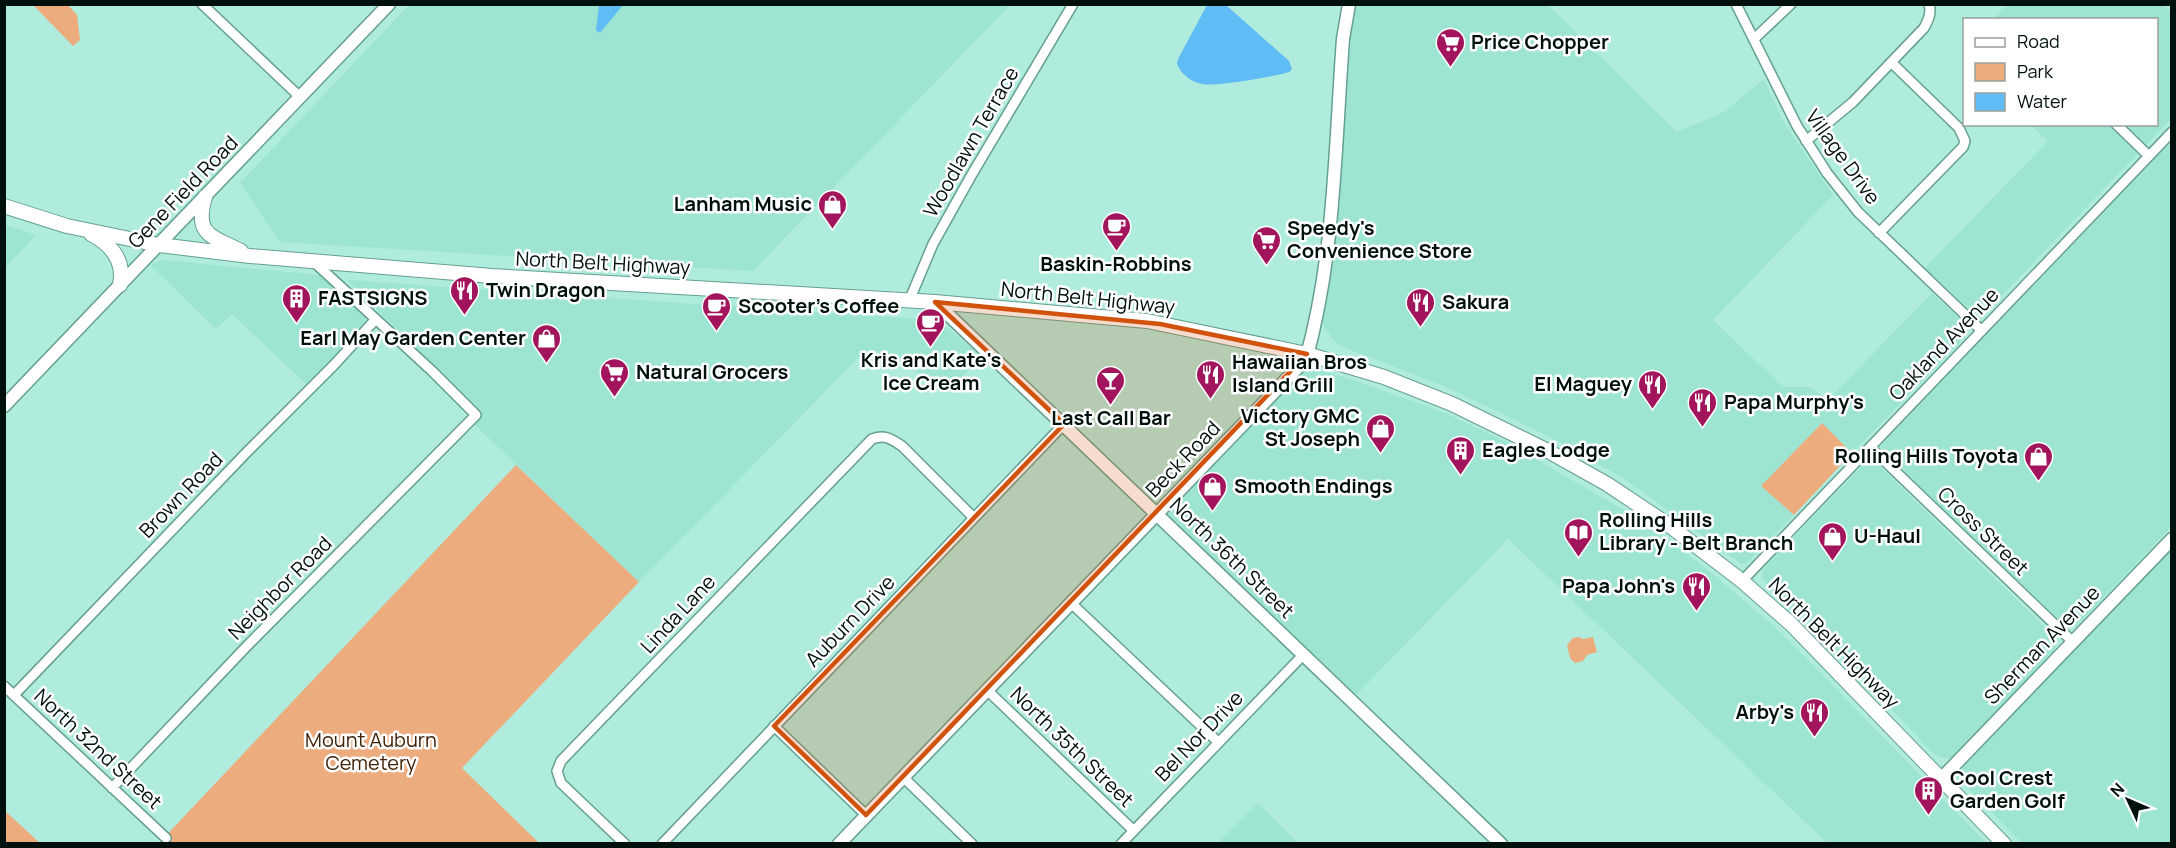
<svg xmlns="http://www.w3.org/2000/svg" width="2176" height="848" font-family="Manrope,sans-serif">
<rect width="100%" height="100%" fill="#b0ecdd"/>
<path fill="#9de4d2" d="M1547,4L1677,132L1724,112L1764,79L1784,123L1833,195L1713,320L1783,387H1808L1829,399L1932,293L1966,325L1968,330L1966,336L1852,453L1821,423L1762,487L1794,515L1746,564H1741L1629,482L1585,456L1544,434L1444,386L1343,347L1334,341L1323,325L1336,216L1348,47L1355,5Z
M409,5H1010L753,271L280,242L240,183Z
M2008,5H2164L2171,12V119L1986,312L1979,315L1975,314L1925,268L2048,141L2031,125L2156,124V20L1993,19Z
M2171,142V527L2077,625L2071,627L2066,626L1885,453L1882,447L1884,442Z
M5,225L36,235L5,268L4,225Z
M162,260L319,275L328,278L364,314L366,320L363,327L307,385L232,314L216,329L150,265Z
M347,280L933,320L940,322L982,356L944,395L903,359L859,357L639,582L475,425L474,406Z
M1314,368L1356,381L1448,414L1506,442L1624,510L1664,537L1708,570L1769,622L1808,660L1986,843H1827L1508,539L1355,696L1169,521L1167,515L1168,511L1300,375L1307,370Z
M1871,461L1878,465L2056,638L2057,645L2054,650L1953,757L1947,758H1940L1933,753L1833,647L1762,579V572L1768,564L1865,463Z
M2171,548V843H2022L1963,783L1960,776L1961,770Z
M1258,803L1298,843H1218Z"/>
<path fill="#ecac7d" d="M33,5H68L77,15L80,40L73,46Z
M1822,423L1852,453L1794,515L1761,486Z
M516,465L639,582L462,768L539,843L158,844Z
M1579,637L1583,639L1593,637L1597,652L1587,655L1583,661L1575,663L1570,658L1567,645L1573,638Z
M4,811H5L40,843H5Z"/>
<path fill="#5fbcf4" d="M599,5H623L600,33L596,30Z
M1226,5L1289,61L1292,69L1289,72C1273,77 1216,87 1202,84C1191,82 1181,74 1177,64L1178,59L1207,5Z"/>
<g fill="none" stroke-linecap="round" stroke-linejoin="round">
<defs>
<path id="street" d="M202,4L300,97
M1736,4L1797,126L1827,173L1858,212L1981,330
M1754,39L1791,4
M2116,124L2149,156
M1806,141L1853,102L1924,28C1928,21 1932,13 1929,4
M1879,233L1963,147L1965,141L1959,128L1892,63
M909,301L933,244L971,176L1073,4
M1870,447L2072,641
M1742,581L2172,132
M1071,603L1218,742
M4,686L166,838
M987,690L1133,830
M14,695L246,453L334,365L375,320
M774,726L866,815
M903,777L972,844
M112,788L246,647L476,415L432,371L314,262
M625,844L561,783L557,771L561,761L872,439C885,434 891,439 902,446L974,518
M662,844L1064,424
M1121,844L1304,654"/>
<path id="secondary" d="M935,302L1501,844
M4,406L389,4
M1941,779L2172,539
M839,844L1306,359C1335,256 1335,145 1343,39L1349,4"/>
<path id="primary" d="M205,197C194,235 211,236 241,251
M4,206L67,226L159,245L250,256L492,276L935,302L1147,321L1307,354L1384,377L1452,404L1548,451L1607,484L1670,526L1742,581L1791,624L2004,844
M91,234C112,245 125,261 120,285"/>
</defs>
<use href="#street" stroke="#659f91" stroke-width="12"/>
<use href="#secondary" stroke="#659f91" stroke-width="15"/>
<use href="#primary" stroke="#659f91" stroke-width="16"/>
<use href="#street" stroke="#fff" stroke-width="9"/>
<use href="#secondary" stroke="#fff" stroke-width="12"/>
<use href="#primary" stroke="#fff" stroke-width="14"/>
</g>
<path fill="#d1520c" fill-opacity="0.2" stroke="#d1520c" stroke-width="4.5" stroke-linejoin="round" d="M935,302L1160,324L1307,354L866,815L774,726L1064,424Z"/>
<defs>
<symbol id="supermarket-pin" viewBox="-11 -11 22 30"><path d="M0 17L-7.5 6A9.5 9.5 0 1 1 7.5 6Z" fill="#a2145c" stroke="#fff"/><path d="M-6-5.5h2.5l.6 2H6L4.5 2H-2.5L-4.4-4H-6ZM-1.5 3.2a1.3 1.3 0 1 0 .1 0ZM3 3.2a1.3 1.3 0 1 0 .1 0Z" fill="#fff"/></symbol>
<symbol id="shop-pin" viewBox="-11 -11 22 30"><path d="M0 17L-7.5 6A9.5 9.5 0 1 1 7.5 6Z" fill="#a2145c" stroke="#fff"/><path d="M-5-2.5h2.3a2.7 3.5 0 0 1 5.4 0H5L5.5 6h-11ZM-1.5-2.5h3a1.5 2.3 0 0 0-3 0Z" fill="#fff"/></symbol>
<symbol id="cafe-pin" viewBox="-11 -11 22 30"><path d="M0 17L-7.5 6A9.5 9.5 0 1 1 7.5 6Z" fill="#a2145c" stroke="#fff"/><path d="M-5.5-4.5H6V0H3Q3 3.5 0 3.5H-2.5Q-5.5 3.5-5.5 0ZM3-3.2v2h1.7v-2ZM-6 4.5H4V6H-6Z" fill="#fff"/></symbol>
<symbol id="restaurant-pin" viewBox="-11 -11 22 30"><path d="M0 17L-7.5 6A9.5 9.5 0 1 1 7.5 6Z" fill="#a2145c" stroke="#fff"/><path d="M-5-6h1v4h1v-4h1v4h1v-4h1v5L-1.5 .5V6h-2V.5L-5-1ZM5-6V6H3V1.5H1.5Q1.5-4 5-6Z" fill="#fff"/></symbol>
<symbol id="building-pin" viewBox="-11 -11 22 30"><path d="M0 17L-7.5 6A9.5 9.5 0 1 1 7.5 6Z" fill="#a2145c" stroke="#fff"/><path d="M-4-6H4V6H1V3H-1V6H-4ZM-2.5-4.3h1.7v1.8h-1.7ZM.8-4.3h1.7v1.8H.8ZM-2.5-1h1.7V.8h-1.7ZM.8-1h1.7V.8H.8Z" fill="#fff"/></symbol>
<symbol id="bar-pin" viewBox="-11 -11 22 30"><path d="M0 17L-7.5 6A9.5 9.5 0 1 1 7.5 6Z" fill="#a2145c" stroke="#fff"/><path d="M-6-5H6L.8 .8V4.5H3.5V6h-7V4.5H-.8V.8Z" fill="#fff"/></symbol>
<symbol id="library-pin" viewBox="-11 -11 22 30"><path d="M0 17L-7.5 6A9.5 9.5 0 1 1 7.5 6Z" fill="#a2145c" stroke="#fff"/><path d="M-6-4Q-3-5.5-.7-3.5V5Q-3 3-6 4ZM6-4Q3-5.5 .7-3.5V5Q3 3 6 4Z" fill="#fff"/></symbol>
</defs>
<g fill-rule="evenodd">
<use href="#supermarket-pin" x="1434" y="26" width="33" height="45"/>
<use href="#shop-pin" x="816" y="188" width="33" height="45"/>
<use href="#cafe-pin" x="1100" y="210" width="33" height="45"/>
<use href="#supermarket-pin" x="1250" y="224" width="33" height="45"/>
<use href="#restaurant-pin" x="448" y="274" width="33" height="45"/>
<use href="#building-pin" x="280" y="282" width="33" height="45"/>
<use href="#restaurant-pin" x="1404" y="286" width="33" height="45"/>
<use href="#cafe-pin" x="700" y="290" width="33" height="45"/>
<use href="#cafe-pin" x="914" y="306" width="33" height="45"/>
<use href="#shop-pin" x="530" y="322" width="33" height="45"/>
<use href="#supermarket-pin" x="598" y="356" width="33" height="45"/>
<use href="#restaurant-pin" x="1194" y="358" width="33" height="45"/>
<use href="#bar-pin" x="1094" y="364" width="33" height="45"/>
<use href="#restaurant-pin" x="1636" y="368" width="33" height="45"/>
<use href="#restaurant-pin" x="1686" y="386" width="33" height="45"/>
<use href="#shop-pin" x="1364" y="412" width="33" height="45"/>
<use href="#building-pin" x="1444" y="434" width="33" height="45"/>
<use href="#shop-pin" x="2022" y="440" width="33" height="45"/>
<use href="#shop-pin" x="1196" y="470" width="33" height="45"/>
<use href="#library-pin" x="1562" y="516" width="33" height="45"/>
<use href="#shop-pin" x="1816" y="520" width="33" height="45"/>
<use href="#restaurant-pin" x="1680" y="570" width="33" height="45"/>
<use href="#restaurant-pin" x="1798" y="696" width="33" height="45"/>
<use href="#building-pin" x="1912" y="774" width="33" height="45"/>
</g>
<g text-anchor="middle" stroke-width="5" stroke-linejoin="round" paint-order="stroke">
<g font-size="20" font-weight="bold" fill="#00110d" stroke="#fff" text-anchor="start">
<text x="1471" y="49">Price Chopper</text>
<text x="812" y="211" text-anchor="end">Lanham Music</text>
<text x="1287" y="235">Speedy's<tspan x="1287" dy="23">Convenience Store</tspan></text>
<text x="1116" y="271" text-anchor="middle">Baskin-Robbins</text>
<text x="486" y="297">Twin Dragon</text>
<text x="318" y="305">FASTSIGNS</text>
<text x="1442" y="309">Sakura</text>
<text x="738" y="313">Scooter's Coffee</text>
<text x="526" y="345" text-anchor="end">Earl May Garden Center</text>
<text x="931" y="367" text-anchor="middle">Kris and Kate's<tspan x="931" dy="23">Ice Cream</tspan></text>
<text x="1232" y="369">Hawaiian Bros<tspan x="1232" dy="23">Island Grill</tspan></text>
<text x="636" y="379">Natural Grocers</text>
<text x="1632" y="391" text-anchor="end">El Maguey</text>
<text x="1724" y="409">Papa Murphy's</text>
<text x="1360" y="423" text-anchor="end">Victory GMC<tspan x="1360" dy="23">St Joseph</tspan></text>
<text x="1111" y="425" text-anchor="middle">Last Call Bar</text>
<text x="1482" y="457">Eagles Lodge</text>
<text x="2018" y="463" text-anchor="end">Rolling Hills Toyota</text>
<text x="1234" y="493">Smooth Endings</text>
<text x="1599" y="527">Rolling Hills<tspan x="1599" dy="23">Library - Belt Branch</tspan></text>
<text x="1854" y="543">U-Haul</text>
<text x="1675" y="593" text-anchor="end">Papa John's</text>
<text x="1794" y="719" text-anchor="end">Arby's</text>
<text x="1950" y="785">Cool Crest<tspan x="1950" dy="23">Garden Golf</tspan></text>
</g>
<g font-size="20" fill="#00110d" stroke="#fff">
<text transform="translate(971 142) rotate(-60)" y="7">Woodlawn Terrace</text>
<text transform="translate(1843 157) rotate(54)" y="7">Village Drive</text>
<text transform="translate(183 192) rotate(-46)" y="7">Gene Field Road</text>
<text transform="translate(603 263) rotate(3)" y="7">North Belt Highway</text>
<text transform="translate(1088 298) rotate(6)" y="7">North Belt Highway</text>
<text transform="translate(1944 344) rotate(-46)" y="7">Oakland Avenue</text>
<text transform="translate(1183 459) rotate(-46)" y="7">Beck Road</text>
<text transform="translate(181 495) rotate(-46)" y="7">Brown Road</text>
<text transform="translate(1983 531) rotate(44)" y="7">Cross Street</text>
<text transform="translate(1232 558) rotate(44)" y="7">North 36th Street</text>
<text transform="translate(280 588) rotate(-45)" y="7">Neighbor Road</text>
<text transform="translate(678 614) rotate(-47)" y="7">Linda Lane</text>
<text transform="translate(850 621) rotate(-46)" y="7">Auburn Drive</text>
<text transform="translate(1834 643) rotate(45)" y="7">North Belt Highway</text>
<text transform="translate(2042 645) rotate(-46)" y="7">Sherman Avenue</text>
<text transform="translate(1199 736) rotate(-46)" y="7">Bel Nor Drive</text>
<text transform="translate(1072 747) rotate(44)" y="7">North 35th Street</text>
<text transform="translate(98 749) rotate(43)" y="7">North 32nd Street</text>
</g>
<g font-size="20" fill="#42240a" stroke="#fff">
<text x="371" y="747">Mount Auburn<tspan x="371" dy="23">Cemetery</tspan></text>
</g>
</g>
<rect width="2176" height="848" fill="none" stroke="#00110d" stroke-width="12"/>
<rect x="1963" y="18" width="195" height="108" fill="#ffffff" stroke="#99a09e" stroke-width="1.5"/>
<rect x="1975" y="38" width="30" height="9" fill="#ffffff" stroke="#99a09e" stroke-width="1.5"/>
<text x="2017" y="48" font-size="18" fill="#00110d">Road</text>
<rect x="1975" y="63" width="30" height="18" fill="#ecac7d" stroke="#99a09e" stroke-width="1.5"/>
<text x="2017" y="78" font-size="18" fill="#00110d">Park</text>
<rect x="1975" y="93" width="30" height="18" fill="#5fbcf4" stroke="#99a09e" stroke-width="1.5"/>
<text x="2017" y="108" font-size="18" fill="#00110d">Water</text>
<g transform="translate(2128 800) rotate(314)" stroke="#ffffff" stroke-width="4.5" paint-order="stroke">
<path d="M0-4.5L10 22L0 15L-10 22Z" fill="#00110d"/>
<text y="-9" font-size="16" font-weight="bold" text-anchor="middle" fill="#00110d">N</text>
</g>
</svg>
